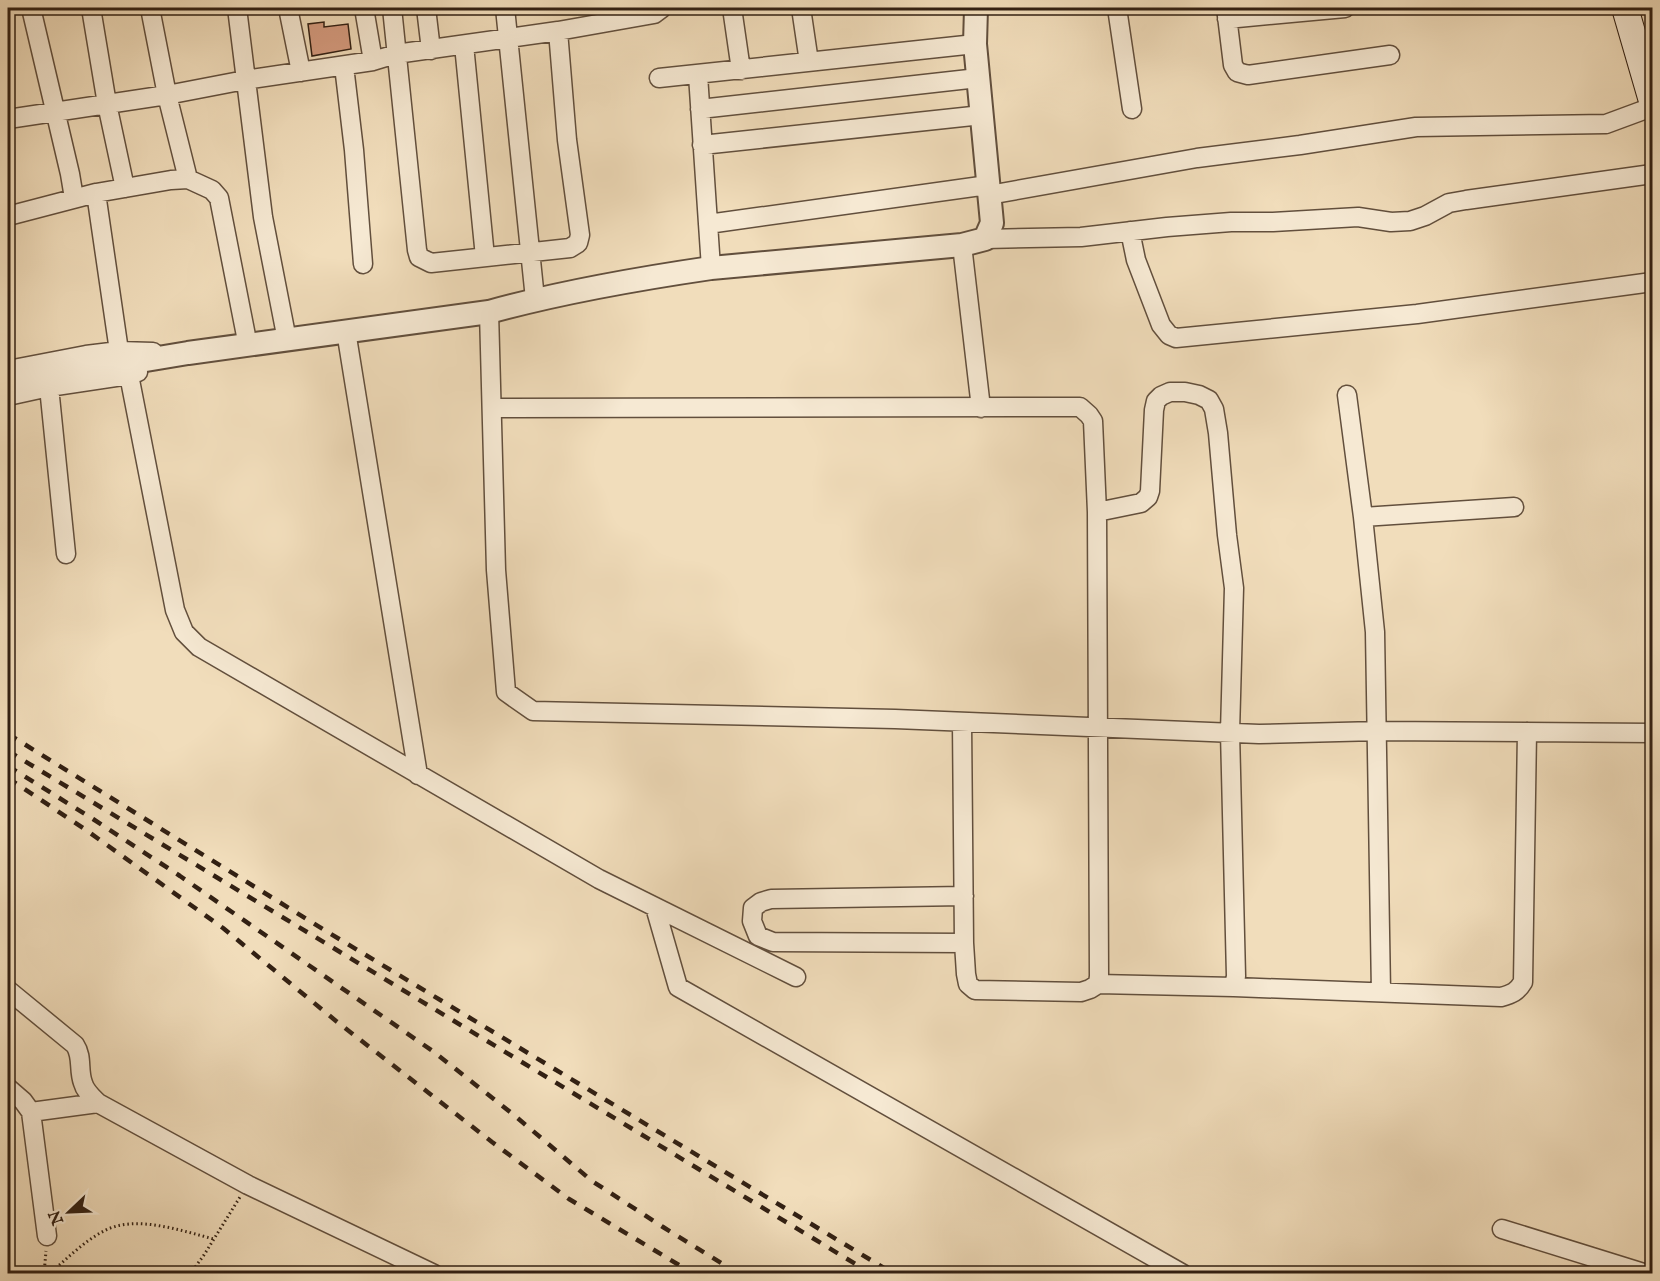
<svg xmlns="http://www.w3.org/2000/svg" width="1660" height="1281" font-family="'IM FELL English',serif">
<rect width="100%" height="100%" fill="#f1ddbb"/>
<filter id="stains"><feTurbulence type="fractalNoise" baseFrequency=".00333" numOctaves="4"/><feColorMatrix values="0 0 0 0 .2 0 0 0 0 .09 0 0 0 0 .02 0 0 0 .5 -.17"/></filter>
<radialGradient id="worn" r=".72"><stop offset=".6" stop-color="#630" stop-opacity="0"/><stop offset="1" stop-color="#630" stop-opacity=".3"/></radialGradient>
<path fill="#d59b7f" stroke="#322013" stroke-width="1.5" d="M324,22V27L348,24L351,49L312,56L308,24Z"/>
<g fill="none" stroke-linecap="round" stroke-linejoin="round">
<defs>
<path id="minor" d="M31,8L70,174L74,198
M91,8L107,104L125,188
M150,8L167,95L188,179
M237,8L263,217L287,340
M288,8L301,72
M364,8L373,61
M392,8L417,250L419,257L431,263L570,248L578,243L580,235L567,140L558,31
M426,8L431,50
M505,8L535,299
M732,8L741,70
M801,8L809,62
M1117,8L1132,109
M1226,8L1233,65L1237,72L1248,75L1390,55
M1227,19L1345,8
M464,45L485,257
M344,66L354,150L363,264
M698,75L711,268
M659,78L975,44
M700,109L978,78
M8,119L167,95L245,80L373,61L396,54L558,31L654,14L662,8
M702,145L982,115
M96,193L119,351
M989,195L1197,158L1300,145L1416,127L1606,124L1652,107
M8,216L96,193L171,180L188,179L212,190L219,198L248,346
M708,224L988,185
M1130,231L1136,260L1161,325L1169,335L1176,338L1417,314L1652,282
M985,239L1081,237L1167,227L1231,222H1273L1358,217L1391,222L1410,221L1425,216L1449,203L1466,200L1652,174
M962,245L981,408
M489,312L496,570L506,692L533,711L895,719L1259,734L1378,731L1652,733
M346,331L418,775
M8,370L86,355L119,351L153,352
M129,375L175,610L184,632L199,647L599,879L796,977
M49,387L66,554
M1347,395L1363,517L1375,632L1381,992
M8,396L49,387L129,375L138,372
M492,408L1080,407L1089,415L1093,421L1097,512L1099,976L1098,984L1090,989L1081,992L975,990L968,984L966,974L964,943L962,722
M1097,512L1141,503L1148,497L1150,491L1154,410L1156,401L1161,396L1170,392H1185L1199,395L1209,400L1214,409L1218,433L1227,535L1234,588L1230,732L1236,976L1234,987L1501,997C1512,994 1517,992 1523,982L1527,732
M1363,517L1514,507
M964,896L771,899L761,902L753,908L752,921L758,936L773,942L964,943
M655,907L678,987L1183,1274
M1098,984L1234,987
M8,990L75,1045C83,1057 78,1070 83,1083C85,1091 92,1097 98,1103L248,1185L434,1274
M8,1088L23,1101L31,1112L47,1236
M31,1112L98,1103
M1502,1229L1647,1274"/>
<path id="tertiary" d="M8,383L188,353L489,312C561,292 636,279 711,268L962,245L985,239L992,223L975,44L976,8"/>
<path id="secondary" d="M1625,8L1652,101"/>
</defs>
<use href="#minor" stroke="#624f3d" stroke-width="21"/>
<use href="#tertiary" stroke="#624f3d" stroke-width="26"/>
<use href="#secondary" stroke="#322013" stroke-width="28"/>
<path stroke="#322013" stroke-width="3" stroke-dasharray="1.5 3" stroke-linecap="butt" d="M44,1274L46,1251
M49,1274C67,1259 84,1241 104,1231C135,1214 182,1231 214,1239
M190,1274L204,1255L240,1197"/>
<use href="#minor" stroke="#f6e9d3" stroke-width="18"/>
<use href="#tertiary" stroke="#f6e9d3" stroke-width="22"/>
<use href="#secondary" stroke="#f6e9d3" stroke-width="26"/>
<path stroke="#322013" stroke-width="4.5" stroke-dasharray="10 10" stroke-linecap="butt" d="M8,734L326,931L894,1274
M8,751L872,1274
M8,766L93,819L180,876L434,1052L514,1115L592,1181L663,1227L739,1274
M8,778L86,830L223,928L336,1021L492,1142L569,1199L694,1274"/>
</g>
<rect width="1660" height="1281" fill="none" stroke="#f1ddbb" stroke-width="30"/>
<rect x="9" y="9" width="1642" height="1263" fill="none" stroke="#322013" stroke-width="3"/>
<rect x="15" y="15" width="1630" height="1251" fill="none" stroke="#322013" stroke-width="1.5"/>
<g transform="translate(69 1212) rotate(247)" stroke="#f6e9d3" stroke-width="4.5" paint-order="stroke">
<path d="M0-4.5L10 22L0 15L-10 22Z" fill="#322013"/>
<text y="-9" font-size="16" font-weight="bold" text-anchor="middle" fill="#322013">N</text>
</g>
<rect width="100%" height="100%" filter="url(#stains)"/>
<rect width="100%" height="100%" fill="url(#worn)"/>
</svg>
